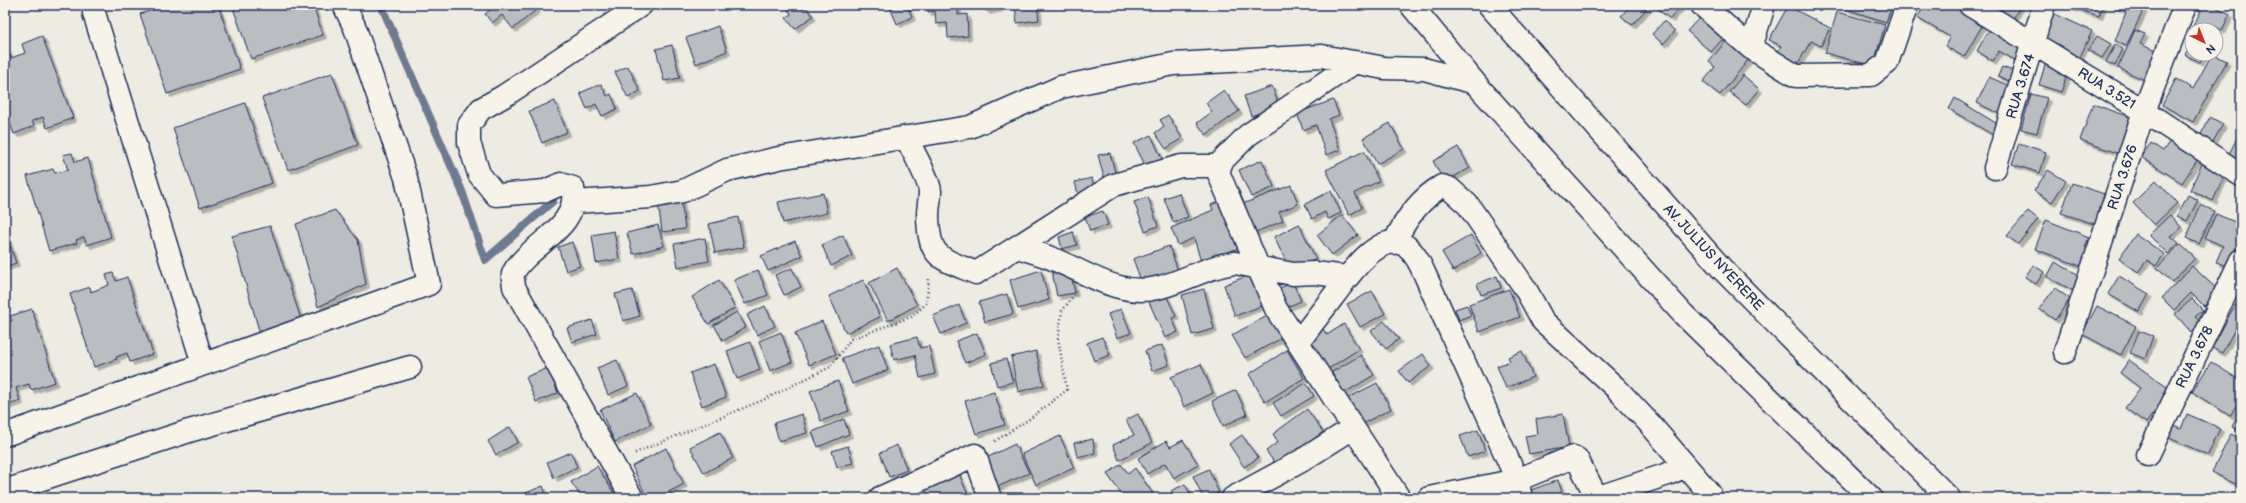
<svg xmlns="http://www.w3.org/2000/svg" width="2246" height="503" font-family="'Balsamiq Sans',sans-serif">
<defs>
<filter id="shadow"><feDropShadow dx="3.5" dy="3.5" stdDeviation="0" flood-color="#0004"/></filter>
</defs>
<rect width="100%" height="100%" fill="#eeebe2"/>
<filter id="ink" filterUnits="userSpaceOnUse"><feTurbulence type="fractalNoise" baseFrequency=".025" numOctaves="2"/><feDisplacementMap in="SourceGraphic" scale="8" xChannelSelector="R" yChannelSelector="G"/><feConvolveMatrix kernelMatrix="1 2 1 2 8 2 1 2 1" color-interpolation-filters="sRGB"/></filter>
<g filter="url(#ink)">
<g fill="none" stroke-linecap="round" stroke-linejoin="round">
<path stroke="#6e7992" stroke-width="8" d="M381,5L462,191L485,260L553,201"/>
</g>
<path fill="#babdc2" stroke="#1b2f5e" filter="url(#shadow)" d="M168,5H218L240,69L167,94L140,14Z
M232,5H313L323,35L251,59Z
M496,5H534L537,9L513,29L502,15L492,23L485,14Z
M785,5H804L813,16L795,29L786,18L791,14Z
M889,5H907L912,17L897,24Z
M927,5H958V15L967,14L968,36L948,38L947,23L936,24L935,11L928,12Z
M984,5H999V8L986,11Z
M1015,5H1037L1039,20L1017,23Z
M1631,5H1650L1632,25L1621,16Z
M1662,5H1682L1670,19L1658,9Z
M1847,5H1892L1886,22L1846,9Z
M1925,5H1960L1986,19L1964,57L1945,46L1950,37L1917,18Z
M1989,5H2021L2013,19Z
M2063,5H2103L2099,16Z
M2111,5H2134L2144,9L2126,46L2115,41L2126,12Z
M2192,5H2212L2230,14L2222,30L2210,24L2207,30H2191L2201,11Z
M1788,6L1830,28L1821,46L1811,41L1797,65L1777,54L1781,46L1769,40Z
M1837,12L1885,25L1873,66L1825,53Z
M2053,13L2092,31L2080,57L2041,39Z
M1703,14L1726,35L1711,52L1687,31Z
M1664,21L1675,31L1663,44L1652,34Z
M718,26L727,51L696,64L686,38Z
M1991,26L2026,46L2018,62L1999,51L1993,61L1977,51Z
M2135,30L2145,34L2140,44L2160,53L2147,81L2118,68Z
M42,36L73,118L47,128L43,117L32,121L34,126L14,134L5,110V52L8,51L11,58L25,53L22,44Z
M1730,36L1753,54L1720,95L1703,82L1715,67L1709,62Z
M2097,36L2111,44L2102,58L2088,50Z
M2192,41V54H2204L2200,62L2185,55Z
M672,45L680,78L664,81L656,49Z
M2115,45L2123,49L2115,66L2106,62Z
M2212,54L2227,61L2193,122L2162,105L2176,79L2193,89Z
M2045,65L2068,73L2061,92L2039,85Z
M628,66L640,91L628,98L615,72Z
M2002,67L2013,71L2009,81L1998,76Z
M332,73L358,145L288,170L262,98Z
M1743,75L1759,89L1746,105L1729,92Z
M1989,77L2012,87L2000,114L1977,103Z
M601,84L607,96L611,94L617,109L602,116L596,104L587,109L580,93Z
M1272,86L1279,106L1251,116L1244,96Z
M1224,90L1239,111L1206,135L1197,123L1212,112L1206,103Z
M2031,94L2047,98L2037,133L2021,129Z
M1955,98L1999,125L1993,135L1949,109Z
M1333,100L1339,115L1329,119L1340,150L1326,155L1316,125L1303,130L1297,113Z
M555,101L567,132L542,143L529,111Z
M245,103L272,183L200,208L173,128Z
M2093,104L2133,118L2120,154L2080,140Z
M1168,115L1182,138L1166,149L1155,133L1164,126L1160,120Z
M2210,117L2223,124L2210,147L2198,140Z
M1390,123L1404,149L1377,164L1363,138Z
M2241,130V162L2228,156Z
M1151,135L1163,161L1147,169L1134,143Z
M2172,138L2200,156L2182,183L2141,157L2151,143L2163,151Z
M2019,143L2046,152L2040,173L2012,164Z
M1458,147L1470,168L1444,182L1433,161Z
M1364,151L1379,181L1355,193L1362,208L1349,215L1326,170Z
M72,153L75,162L88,158L111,237L87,245L84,237L76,240L77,243L49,251L27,176L53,169L55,173L68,170L63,155Z
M1110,153L1116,176L1104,178L1098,155Z
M2204,159L2227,169L2213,201L2190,190Z
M1262,160L1274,187L1251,197L1239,170Z
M2048,170L2066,181L2052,202L2034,191Z
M1092,178L1095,193L1079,198L1075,182Z
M2156,180L2177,203L2154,225L2133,203Z
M2072,183L2107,195L2097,225L2061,213Z
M1291,185L1298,204L1279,212L1283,221L1253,233L1235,207Z
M1331,191L1341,213L1328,219L1325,212L1312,219L1305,204Z
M823,193L827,213L783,223L778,202Z
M1179,193L1188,217L1173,222L1164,198Z
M2188,195L2198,200L2187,221L2177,216Z
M1148,197L1158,226L1145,231L1134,202Z
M681,199L685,229L662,232L658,202Z
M1225,199L1244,246L1201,262L1194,238L1178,245L1171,228L1213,210L1211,205Z
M2201,205L2214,211L2199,244L2186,238Z
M2241,208V240L2229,267L2216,262L2223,246L2205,238L2216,214L2235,222Z
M335,210L358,240L366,284L318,307L296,224Z
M1103,211L1108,225L1090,231L1085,217Z
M2028,211L2038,219L2018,244L2007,236Z
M1342,215L1358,235L1332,255L1317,235Z
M2170,215L2181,227L2171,236L2179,243L2168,254L2149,235Z
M738,217L744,247L715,253L709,224Z
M2046,220L2089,237L2085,247L2095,251L2088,269L2035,249Z
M1299,224L1316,259L1291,272L1274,237Z
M658,225L664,246L633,254L627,233Z
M270,226L301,319L260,334L232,236Z
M5,231L16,263L5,267Z
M614,231L619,259L596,263L592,235Z
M1073,232L1077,245L1062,249L1059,237Z
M2136,234L2164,254L2156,266L2147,260L2138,272L2119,258Z
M843,235L852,256L831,266L822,245Z
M1471,235L1481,253L1453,271L1442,252Z
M705,238L709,261L678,267L674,244Z
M795,241L802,256L768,271L761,256Z
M572,242L580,266L566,271L558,247Z
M2180,244L2195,258L2172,282L2157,268Z
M1169,246L1179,273L1143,286L1133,259Z
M2055,262L2081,276L2074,291L2047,277Z
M2033,265L2044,272L2036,284L2025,277Z
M2192,266L2219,291L2204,306L2191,293L2174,310L2162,298Z
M792,268L801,287L784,295L775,275Z
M897,268L917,305L888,321L869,283Z
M1070,269L1075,293L1057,296L1052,272Z
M758,270L768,295L745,304L734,280Z
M1041,270L1049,300L1018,309L1010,280Z
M113,273L116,281L127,277L153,354L130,362L127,353L116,357L117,359L94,367L70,294L90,287L91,292L109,285L106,275Z
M1252,274L1264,305L1235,316L1224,285Z
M1497,276L1501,288L1481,295L1477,284Z
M2119,276L2149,294L2139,312L2108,294Z
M719,280L735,308L708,324L692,297Z
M863,280L880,317L846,333L829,296Z
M1293,283L1301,301L1287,307L1279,288Z
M2055,288L2070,299L2055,320L2039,309Z
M1204,289L1214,329L1192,335L1182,295Z
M1509,289L1520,317L1479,332L1469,304Z
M632,290L640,316L623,321L615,294Z
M1372,291L1385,314L1360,327L1347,304Z
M1007,294L1013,314L985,322L979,302Z
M1166,295L1176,316L1172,318L1178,332L1165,338L1149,302Z
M2192,299L2203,310L2195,317L2201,323L2191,332L2175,314Z
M959,305L966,323L941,334L933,316Z
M1467,305L1471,315L1459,320L1455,309Z
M2235,305L2241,308V318L2222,353L2212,348Z
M765,306L775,326L757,335L747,315Z
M2097,306L2136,326L2121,355L2082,334Z
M32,309L55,382L31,390L29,384L16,388L20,401L5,406V323L12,321L10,316Z
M1121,309L1131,333L1117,338L1108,314Z
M737,312L746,327L723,341L714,325Z
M1269,315L1282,338L1245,358L1232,335Z
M592,320L597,334L572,342L567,328Z
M822,321L836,354L809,365L795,333Z
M1384,321L1399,339L1386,349L1371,331Z
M1344,324L1359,349L1328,369L1308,338L1323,329L1327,335Z
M2139,331L2153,336L2145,359L2130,353Z
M781,332L792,362L770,371L759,341Z
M977,333L986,354L965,363L956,341Z
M917,337L920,348L929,346L935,374L920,378L915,355L894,360L890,344Z
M1102,337L1110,355L1094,361L1087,343Z
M750,342L760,370L737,379L727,351Z
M879,345L888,370L852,384L842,358Z
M1162,345L1169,365L1152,371L1145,351Z
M1287,350L1304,378L1265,402L1249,374Z
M1036,351L1044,385L1018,392L1011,357Z
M1522,351L1533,377L1506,388L1497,366L1510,361L1508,357Z
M1423,354L1431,366L1408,383L1399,371Z
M1361,355L1374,375L1344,393L1332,372Z
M1006,359L1013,382L997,386L991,363Z
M617,360L628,386L608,395L597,368Z
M2129,360L2171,390L2146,423L2125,408L2140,388L2120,373Z
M2211,362L2241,381V397L2230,416L2192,392Z
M714,364L726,397L702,406L690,373Z
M1201,364L1213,393L1184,407L1171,377Z
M548,368L558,393L536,402L526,377Z
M838,381L849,411L821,421L810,391Z
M1306,383L1314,396L1281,416L1273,403Z
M1377,383L1391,409L1358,426L1344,400Z
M1236,390L1247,415L1223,426L1212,401Z
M994,392L1005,425L976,434L965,401Z
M637,393L651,424L615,442L600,410Z
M2241,408V431L2232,427Z
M1307,409L1323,432L1277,466L1266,451L1278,442L1273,434Z
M802,414L807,433L779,441L774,423Z
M1138,414L1152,443L1119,460L1113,445L1134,435L1126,420Z
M1563,414L1569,447L1529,454L1525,436L1538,434L1536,419Z
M2187,414L2220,428L2208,455L2167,437L2172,425L2181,429Z
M844,419L849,434L818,447L812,432Z
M510,427L518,442L496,455L488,441Z
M1478,430L1485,451L1468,457L1460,436Z
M720,432L733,458L704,473L690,447Z
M2231,434L2241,439V487L2212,472Z
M1242,435L1258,458L1244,467L1229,444Z
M1060,436L1074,468L1036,485L1022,454Z
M1093,439L1095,453L1077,457L1074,443Z
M1183,440L1198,464L1174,478L1165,463L1147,474L1138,458L1166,441L1170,447Z
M1015,444L1029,473L997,487L984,459Z
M897,445L907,470L889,477L880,453Z
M848,446L853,463L837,467L832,451Z
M666,448L684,484L657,498H647L632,466Z
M571,452L577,467L554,478L547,462Z
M1121,464L1128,474L1135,468L1156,498H1124L1107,474Z
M597,466L615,495L610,498H582L571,482Z
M957,469L968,495L961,498H929L923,484Z
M1209,469L1219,493L1203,498L1193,476Z
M1558,480L1564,498H1533L1531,490Z
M1185,484L1192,498H1175L1171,491Z
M543,486L547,498H522L521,495Z"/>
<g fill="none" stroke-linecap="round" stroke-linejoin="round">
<defs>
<path id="street" d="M1702,5L1751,48L1796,76L1871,75L1887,63L1907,5
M1970,5L2144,111L2241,175
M94,13L203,364
M1751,48L1764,5
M1355,62L1248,135L1222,161L1218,172L1276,309L1399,498
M906,137C912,150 929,179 930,191C930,199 928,208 928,216C929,259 940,258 976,273L1114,185L1181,166H1220
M1995,168L2044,5
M575,202L651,197L683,191L727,170L779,158L970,127L1061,87L1173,64L1322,56L1384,68L1424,69L1475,83
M1394,243C1405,220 1419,199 1442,186L1449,188L1468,205L1525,288L1543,321L1617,389L1649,423L1710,494
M1018,247C1030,251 1042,254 1053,259C1086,272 1119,297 1157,288C1183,282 1210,265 1235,263L1293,274L1315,273L1346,277
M1298,343C1310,326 1323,310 1335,294C1347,278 1380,228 1406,246C1416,254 1421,266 1426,277L1517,480L1521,498
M2065,352L2144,111L2185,5
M5,435L429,284L406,178L355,28L344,5
M2148,455L2241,260
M5,491L189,431L410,367
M632,498L514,287C514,283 512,278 513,274C515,268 521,262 526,257C547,236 578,222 573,188L561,184L545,191L496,195L479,174L469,143V125L481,109L504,96L641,5
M880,498L975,455L990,498
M1233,498L1301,461L1353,428
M1429,498L1517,480L1573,457L1577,459L1597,498
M1596,498L1668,474L1686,466"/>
<path id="secondary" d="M1411,5L1475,83L1683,314L1871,498
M1489,5L1723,270L1949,498"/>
</defs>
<use href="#street" stroke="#1b2f5e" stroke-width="25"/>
<use href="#secondary" stroke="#1b2f5e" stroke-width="25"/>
<path stroke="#1b2f5e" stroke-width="2.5" stroke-dasharray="1 3" stroke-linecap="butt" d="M995,441L1028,420L1067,390L1058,338L1062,311L1074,295
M635,453L763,400L830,367L851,339L911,317L926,304L929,279"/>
<use href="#street" stroke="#f7f3e8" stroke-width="22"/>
<use href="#secondary" stroke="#f7f3e8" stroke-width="22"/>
</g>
</g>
<g text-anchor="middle" stroke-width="3.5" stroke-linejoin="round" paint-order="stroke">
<g font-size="14" fill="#1b2f5e" stroke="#f7f3e8">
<text transform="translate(2020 86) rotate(-73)" y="5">RUA 3.674</text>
<text transform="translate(2107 88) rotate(32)" y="5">RUA 3.521</text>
<text transform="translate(2122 177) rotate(-72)" y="5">RUA 3.676</text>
<text transform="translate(1714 257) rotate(47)" y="5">AV. JULIUS NYERERE</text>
<text transform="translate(2194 357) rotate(-64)" y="5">RUA 3.678</text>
</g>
</g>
<rect width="2246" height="503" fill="none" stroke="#f7f3e8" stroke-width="20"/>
<rect x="10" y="10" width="2226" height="483" fill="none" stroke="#1b2f5e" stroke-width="1.5" filter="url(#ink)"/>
<g transform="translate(2204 42) rotate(137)"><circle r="19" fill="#f7f3e8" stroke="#9fa5b1"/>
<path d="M0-3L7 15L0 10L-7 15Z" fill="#c8321e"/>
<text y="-6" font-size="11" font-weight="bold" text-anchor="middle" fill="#1b2f5e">N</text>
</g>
</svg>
